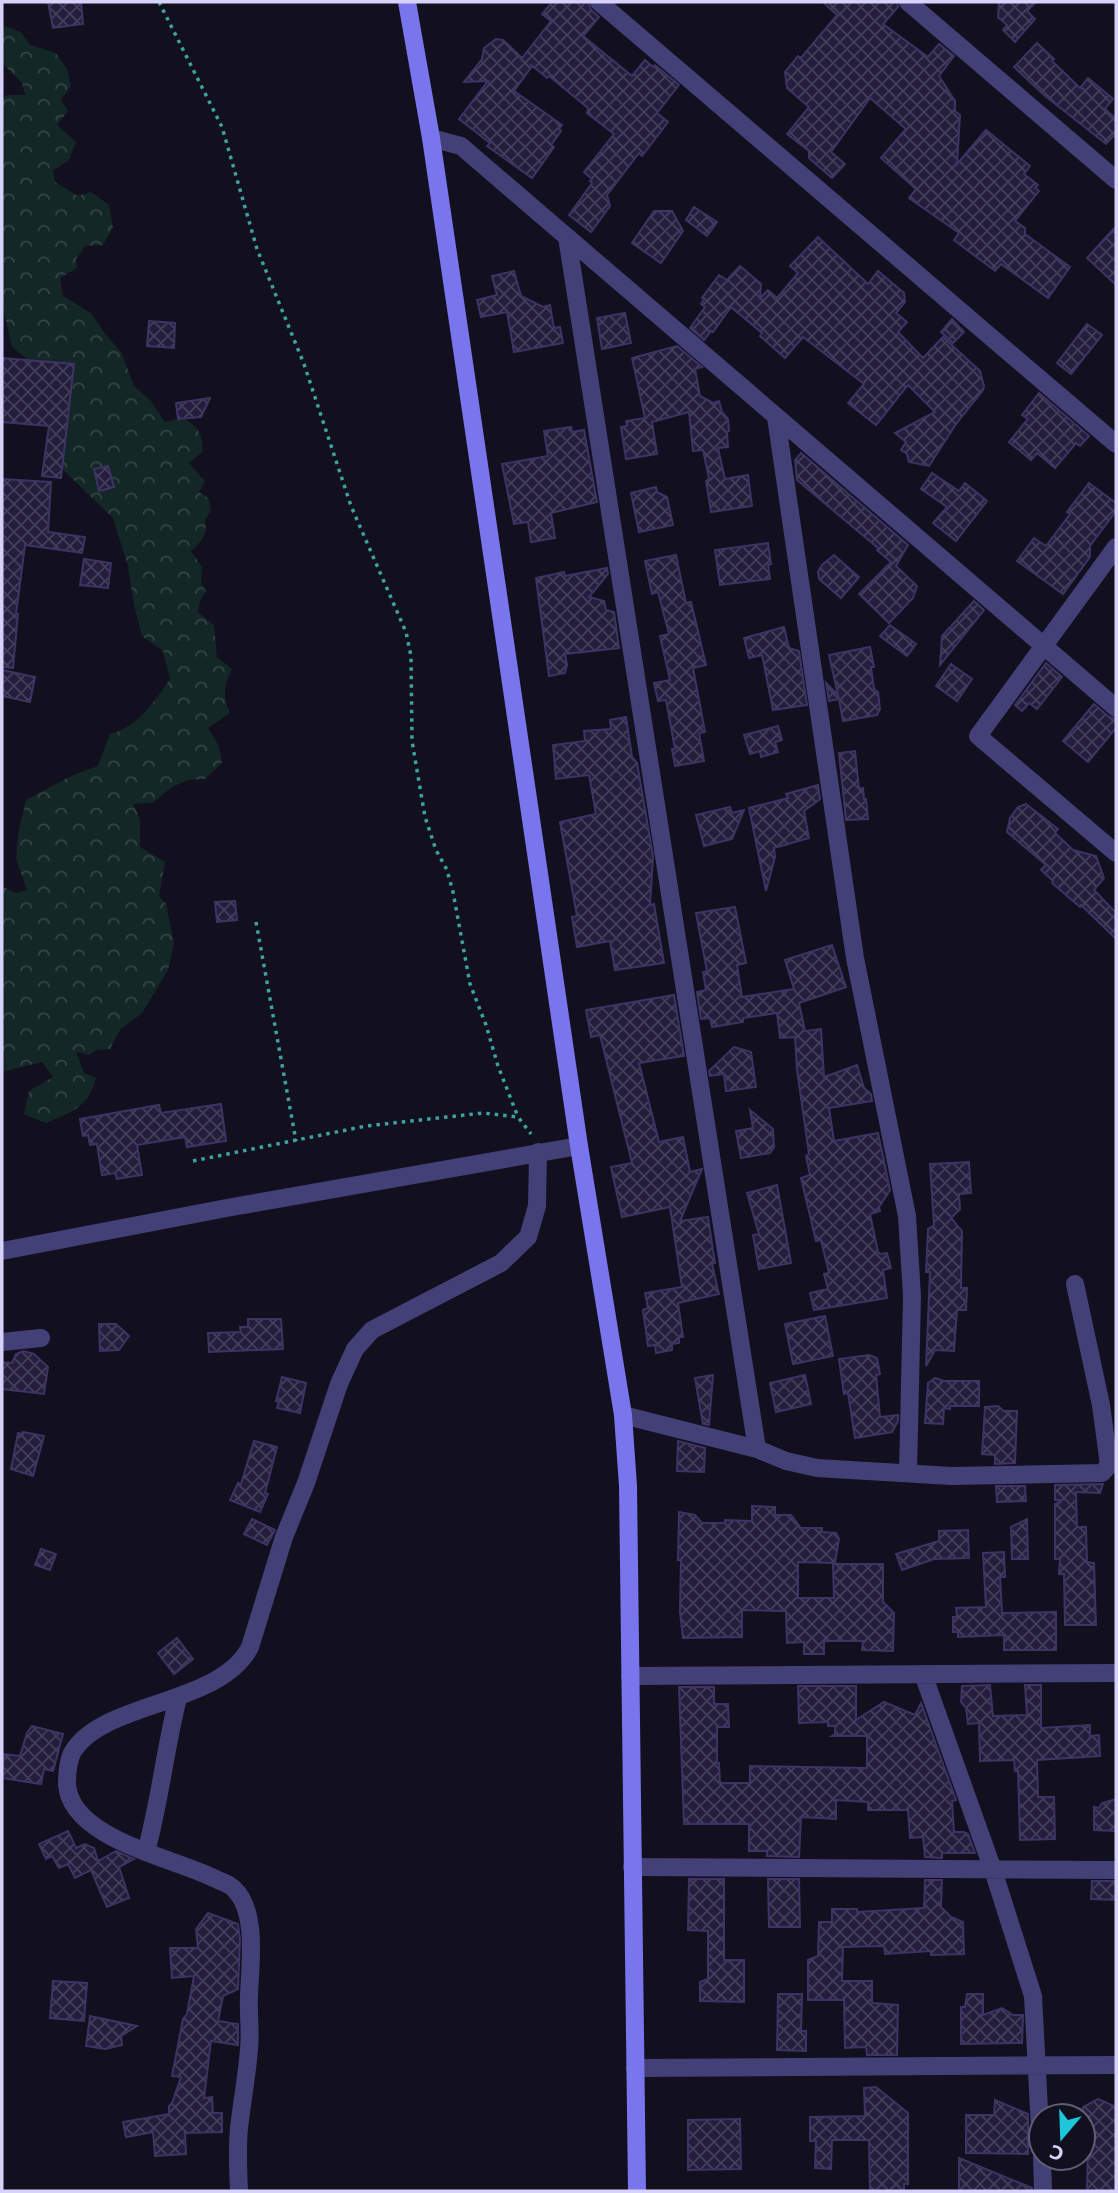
<svg xmlns="http://www.w3.org/2000/svg" width="1118" height="2193" font-family="Commissioner,sans-serif">
<defs>
<pattern id="forest-crowns" width="20" height="18" patternUnits="userSpaceOnUse" patternTransform="scale(1.75)"><rect width="20" height="18" fill="#132727"/><path d="M2 6a3 3 0 1 1 6 0M12 15a3 3 0 1 1 6 0" fill="none" stroke="#354547"/></pattern>
<pattern id="building-cross-hatch" width="8" height="8" patternUnits="userSpaceOnUse" patternTransform="scale(1.75)"><rect width="8" height="8" fill="#241e3c"/><path d="M0 0l8 8M0 8l8-8" fill="none" stroke="#433e59"/></pattern>
</defs>
<rect width="100%" height="100%" fill="#120f1e"/>
<path fill="url(#forest-crowns)" d="M2,25L21,32L30,45L56,53L67,69L71,86L61,100L68,111L57,125L76,142L69,160L53,171L55,182L78,196L91,192L109,205L113,228L103,245L85,246L76,259L77,268L60,278L63,296L91,313L106,335L121,352L134,386L150,400L165,422L183,418C199,427 203,434 202,452L189,463L205,481L199,492L209,499L211,511L205,520C208,535 202,541 191,551L202,567L201,583L206,591L200,601L198,612L214,625L217,657L232,669C224,685 222,696 230,713L208,728L219,746L222,763L205,779L188,780L172,787L152,803L133,804L140,819V847L165,862L159,896L166,904L174,943L168,970L142,1013L120,1030L110,1049L96,1050L89,1055L76,1052L84,1073L96,1078C89,1107 72,1112 46,1123L24,1114L29,1091L53,1077L42,1062L2,1072V886L15,893L27,890L16,859L18,834L26,800L71,776L98,766L110,734C138,727 154,702 170,679L163,651L142,636L134,605L128,566L113,518L60,467L43,372L12,347L2,303V194L4,193L2,188V100L7,95H25L22,83L2,63Z"/>
<path fill="url(#building-cross-hatch)" stroke="#3d3365" stroke-width="2" d="M48,2H81L83,24L53,28Z
M552,2H588L591,10L599,17L583,36L632,76L645,60L653,67L655,65L679,85L657,113L668,122L642,156L639,153L607,195L610,206L591,232L569,215L592,183L590,181L592,179L584,172L614,134L587,113L588,108L549,76L547,78L530,64L532,66L514,91L562,125L559,129L561,131L551,145L554,147L532,178L487,146L490,143L459,119L488,81L464,82L482,59L484,48L496,39L503,40L522,58L551,21L542,14Z
M823,2H897L898,7L883,24L928,57L939,44L954,56L939,76L955,101V111L960,115L957,164L986,130L1030,166L1024,174L1038,185L1035,188L1039,191L1015,221L1025,228V234L1070,267L1048,298L1001,264L995,271L954,240L959,233L909,198L916,189L881,158L906,129L870,98L831,152L845,164L832,178L809,158V151L787,134L809,107L787,88L785,72L798,56L801,58L837,15Z
M999,2H1036L1027,11L1035,19L1015,42L1003,30L1007,25L998,17Z
M1037,43L1054,59L1052,61L1080,88L1088,78L1113,99L1105,109L1116,119V133L1106,144L1044,95L1014,67Z
M694,207L717,222L707,236L686,220Z
M654,211H672L683,231L661,263L632,243Z
M1116,226V285L1087,258Z
M818,237L868,284L878,271L904,293L905,302L896,313L907,322L898,332L923,358L943,337L980,371L984,386L983,390L956,424L929,466L909,462L907,454L901,450L906,442L895,433L935,412L908,385L876,425L848,403L864,384L803,337L785,358L760,336L762,333L731,307L713,332L711,331L704,340L690,328L705,307L701,304L704,299L702,298L719,275L727,280L740,266L761,284L760,298L768,290L777,298L798,273L790,266Z
M514,271L521,296L543,307L550,305L554,328L560,327L563,343L514,352L507,312L481,317L477,300L497,295L492,276Z
M625,313L631,343L602,349L597,318Z
M952,319L964,332L953,343L941,332Z
M149,321L175,323L174,348L147,346Z
M1087,324L1102,335L1071,374L1057,363Z
M677,346L702,367L695,369L700,396L713,403L719,401L722,412L728,419L729,431L727,432L728,447L718,448L725,479L748,475L752,506L711,512L706,481L709,479L703,450L693,451L689,412L652,422L657,454L626,459L621,427L627,426L626,421L645,418L632,358Z
M2,358L74,364L61,478L42,476L49,426L2,422Z
M1039,393L1089,436L1080,446L1076,443L1055,468L1037,453L1031,460L1009,442L1028,419L1022,415Z
M210,398L201,417L178,419L176,403Z
M571,427L572,432L584,430L597,502L551,513L555,538L531,542L528,522L514,524L502,464L548,456L544,431Z
M801,453L908,545L896,566L917,586L913,598L889,623L859,594L891,562L877,550L878,548L797,480L795,460Z
M108,466L114,487L99,491L94,469Z
M932,473L959,491L965,483L987,501L956,541L933,523L947,507L921,489Z
M2,479L51,482L48,532L85,537L82,553L25,545L16,614H18L13,668L2,667Z
M1089,483L1116,503V511L1090,546V557L1063,594L1017,561L1034,538L1046,546L1070,514L1067,512Z
M656,487L657,492L667,497L673,525L639,532L631,493Z
M768,543L771,564L768,565L770,579L720,585L715,550Z
M676,555L686,603L691,602L706,665L693,668L705,732L699,733L704,761L675,766L672,749H675L666,700L658,701L654,683L670,680L660,636L669,634L658,592L652,594L645,561Z
M834,555L859,577L841,598L819,579L818,572L822,565Z
M84,559L111,563L108,588L80,585Z
M607,568L608,574L589,597L604,601L606,610L614,612L619,648L565,654L567,665L565,673L549,676L536,578L564,572L565,576Z
M974,601L984,610L940,665L942,636Z
M890,625L916,644L907,656L880,636Z
M784,627L789,648L799,651L807,705L773,710L762,655L749,658L744,638Z
M870,647L874,667H871L874,689L878,692L880,709L877,715L843,721L839,699L829,701L826,683L838,695L829,655Z
M1046,663L1062,677L1037,709L1029,703L1022,711L1015,705Z
M951,664L972,679L957,701L936,686Z
M2,670L35,677L30,702L2,696Z
M1094,704L1109,717L1116,719V728L1088,762L1063,741Z
M626,717L632,757L637,763L653,856L650,905L654,904L664,963L615,970L610,941L577,947L572,917L577,916L560,822L596,814L589,775L556,779L553,745L585,741L584,731L611,729L610,720Z
M778,726L782,740L775,742L778,752L761,757L760,751L750,754L744,735Z
M855,751L859,789L863,788L864,799H866L868,819L846,820L839,753Z
M818,785L820,799L804,811L809,838L774,848L775,857L766,891L749,808L788,798L786,794Z
M1026,804L1058,829L1055,833L1073,850L1096,856L1104,878L1094,890L1116,913V939L1081,905L1080,907L1052,883L1053,881L1041,870L1046,865L1007,832L1010,818L1018,807Z
M730,807L732,813L744,810L732,839L704,846L696,815Z
M235,901L237,920L217,922L215,902Z
M735,907L746,963L737,965L742,997L794,989L785,960L832,945L846,987L799,1003L805,1031L821,1029L824,1077L857,1065L864,1088L871,1094L872,1101L829,1108L834,1141L878,1133L890,1190L879,1207L880,1211L870,1214L878,1252L880,1254L887,1253L891,1268L883,1270L887,1298L814,1310L810,1293L828,1289L824,1274L829,1273L821,1240L816,1241L801,1178L810,1175L806,1156L809,1154L797,1070L795,1037L780,1038L777,1013L743,1018V1022L712,1027L710,1018L701,1019L697,992L706,990L703,972L707,971L696,913Z
M674,995L684,1056L639,1063L659,1142L683,1137L690,1172L702,1169L680,1221L708,1217L715,1263L712,1264L719,1294L678,1303L683,1337H679V1343L672,1344V1350L656,1353L655,1345L648,1346L643,1310L648,1308L645,1293L682,1287L670,1207L622,1217L611,1167L632,1163L600,1035L591,1037L586,1010Z
M734,1047L751,1052L756,1087L726,1091L724,1074L710,1076L709,1071Z
M221,1104L226,1141L187,1147L185,1137L137,1145L142,1175L117,1179L115,1173L102,1175L97,1144L90,1145L88,1135L83,1136L80,1119L159,1105L161,1113Z
M750,1110L773,1129L774,1147L770,1153L741,1158L736,1131L753,1128Z
M969,1162L971,1193L959,1194L960,1209L951,1218L962,1231L961,1288H967L966,1310H957L954,1351L935,1350L926,1366L930,1272H926L928,1229L934,1225L930,1164Z
M777,1185L791,1263L759,1269L753,1235L759,1234L747,1193Z
M825,1316L833,1356L793,1364L785,1324Z
M248,1319H281L283,1349L209,1352L208,1333L241,1332L240,1327H248Z
M99,1324H116L129,1336L119,1350L100,1351Z
M23,1351L34,1354L48,1367L44,1394L2,1389V1362L12,1363L16,1354Z
M869,1355L877,1358L880,1374L876,1375L880,1417L898,1415V1421L892,1432L855,1438L848,1393L844,1394L839,1359Z
M713,1375L709,1425L703,1424L695,1378Z
M805,1375L811,1404L776,1412L770,1383Z
M282,1377L306,1383L300,1413L277,1408L279,1402L276,1401Z
M935,1378L944,1381H979V1406H950V1409L944,1408L943,1424L925,1423L928,1383Z
M998,1406L1004,1411H1017L1015,1463L995,1464V1455L982,1454L985,1407Z
M23,1432L44,1436L33,1476L11,1469L18,1433L23,1434Z
M254,1441L277,1447L265,1493L268,1494L260,1512L230,1500L238,1483L241,1484Z
M678,1441L705,1448L704,1472L677,1471Z
M1103,1484L1100,1493L1076,1492L1077,1527H1086L1087,1562L1094,1563L1096,1625H1065L1064,1574H1059L1060,1559H1055V1504L1063,1500H1055V1485Z
M996,1486H1025L1026,1501L997,1502Z
M752,1506L775,1507V1515H791L801,1528H822V1532L836,1533L839,1539L835,1563L798,1562V1598H834L833,1564H883V1602L894,1613L893,1651L862,1650L863,1641H824V1654H804V1642L787,1643L786,1611L742,1610V1637L683,1638L680,1612L681,1560H678L679,1512L695,1515L702,1523H725V1520L752,1521Z
M252,1519L275,1530L267,1545L244,1534Z
M1027,1519L1028,1559H1012L1011,1527Z
M968,1530L969,1558L934,1559L902,1570L896,1554L939,1541V1531Z
M41,1549L56,1554L50,1570L35,1565Z
M1004,1552L1005,1577H1000L1002,1613L1056,1612V1650H1004V1635L958,1637V1632H953V1617H957L956,1608L986,1607L983,1553Z
M177,1638L193,1659L174,1674L158,1653Z
M990,1685L993,1716L1027,1715L1025,1685H1041V1728L1090,1725V1736L1099,1735L1100,1756L1037,1760L1038,1797H1054L1055,1839L1020,1840L1018,1771H1015L1014,1760L980,1761L979,1723L968,1724L966,1708L961,1702L962,1686Z
M798,1686H856V1720L884,1702L915,1715L921,1703L956,1800L952,1801L954,1832H964L968,1834L975,1853H942V1858L925,1857L923,1837L910,1838L908,1810H868V1802L836,1800V1819L801,1817L799,1857L767,1856V1851H749V1824H684L679,1687H714V1704H728L729,1727H717V1763H719L720,1783H750V1766L867,1768V1736H832L835,1734V1726H828V1722L799,1723Z
M32,1726L63,1734L53,1771L44,1769L41,1784L2,1778L4,1754L20,1756L27,1733Z
M1116,1799V1831L1094,1830V1807L1099,1808L1102,1803Z
M68,1831L76,1848L85,1844L94,1848L98,1861L116,1851L134,1859L119,1867L129,1898L107,1907L91,1870L75,1878L68,1864L59,1868L52,1856L46,1859L39,1844Z
M689,1879H724V1960H744V2002L700,2001V1982L708,1979V1931L688,1930Z
M768,1879H799L800,1927H769Z
M925,1880H942L941,1907L951,1917L963,1922L964,1954L931,1955V1951L885,1954L884,1946L843,1947L842,1981H872V2003L898,2005L897,2055H867L866,2047L845,2048L844,2000H808V1960L818,1956L819,1922H832V1909H857V1912L924,1908Z
M1092,1881H1116V1900L1091,1899Z
M208,1913L238,1924L240,1940L238,1989L223,1996L218,2021L238,2024V2045L211,2041L204,2098L212,2097L213,2113H222V2132L185,2133L186,2154L155,2156L153,2132L126,2137L123,2122L169,2114V2106L172,2103L181,2077L172,2076L183,2019L187,2014L194,1976L172,1978L170,1948H198L196,1929Z
M53,1981L87,1983L84,2021L50,2018Z
M778,1994H802L801,2031H806V2051L777,2050Z
M967,1994H983V2015L1002,2008L1013,2015H1023L1022,2043L961,2044V2007H965Z
M90,2016L137,2026L121,2036L122,2045L105,2049L86,2046Z
M876,2087L908,2113V2184H904V2191H870L869,2140H832L831,2169L815,2168L816,2141H810V2117L865,2116L864,2088Z
M1098,2099L1116,2107V2191H1087L1088,2146L1083,2145V2107Z
M995,2100L1028,2114V2154L966,2153V2115H994Z
M740,2119L741,2169L688,2170V2120Z
M959,2158L1032,2188V2191H959Z"/>
<g fill="none" stroke-linecap="round" stroke-linejoin="round">
<path stroke="#3da29d" stroke-width="3.5" stroke-dasharray="3.5 5" stroke-linecap="butt" d="M159,2L222,127L257,249L304,364L351,506L406,632L411,656L412,741L425,817L436,850L447,870L453,892L470,984L486,1025L498,1066L518,1117
M256,922L296,1141
M193,1161L366,1126L483,1113L518,1117L531,1134"/>
<path stroke="#424077" stroke-width="18" d="M599,2L1116,444
M908,2L1116,180
M431,138L461,146L1116,708
M567,237L757,1449
M776,417L855,958L907,1216L912,1296L908,1473
M1116,547L978,736L1116,853
M2,1251L232,1207L579,1146
M2,1342L41,1338
M623,1415L757,1449L786,1461L817,1468L951,1476L1102,1473L1109,1465L1101,1405L1075,1284
M923,1674L993,1870L1033,1996L1041,2147
M630,1676L1116,1673
M146,1852C160,1801 165,1749 178,1698
M632,1867L1116,1870
M635,2068L1116,2065
M1042,2158L1043,2191
M239,2191C238,2170 237,2149 239,2128C242,2102 247,2075 249,2049C251,2032 248,2014 249,1996C250,1966 258,1911 234,1889C230,1884 221,1882 216,1879C175,1858 70,1839 67,1784C67,1774 68,1762 72,1753C101,1701 220,1706 250,1647L284,1537L306,1483L339,1384L355,1349L372,1330L501,1263L528,1237L537,1206L538,1152"/>
<path stroke="#7975ed" stroke-width="18" d="M407,2L431,138L579,1146L623,1415L628,1486L637,2191"/>
</g>
<rect width="1118" height="2193" fill="none" stroke="#d7d2f9" stroke-width="7"/>
<g transform="translate(1062 2137) rotate(199)"><circle r="33" fill="#120f1e" stroke="#615d76" stroke-width="2"/>
<path d="M0-5L12 26L0 18L-12 26Z" fill="#1dc6da"/>
<text y="-10" font-size="19" font-weight="bold" text-anchor="middle" fill="#d7d2f9">С</text>
</g>
</svg>
